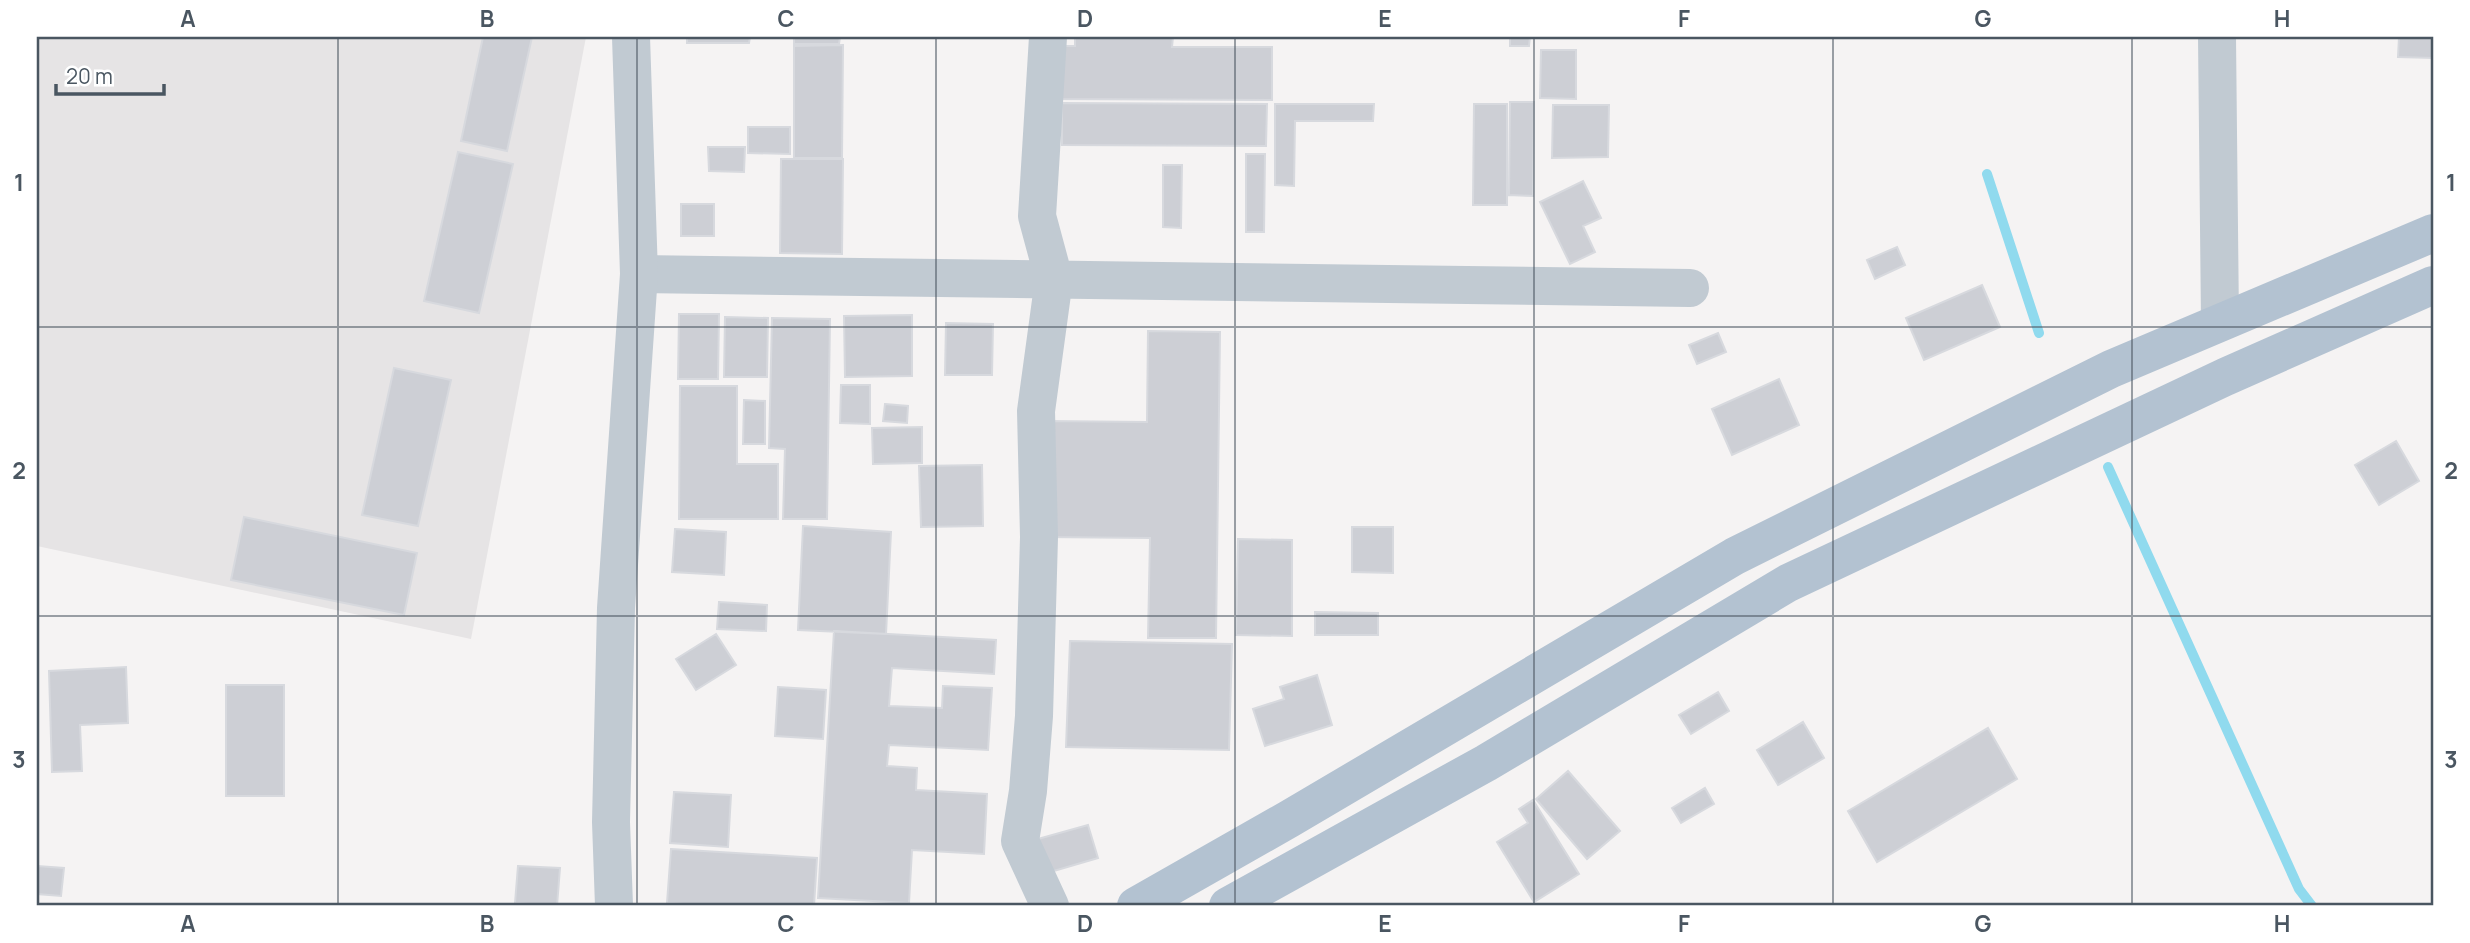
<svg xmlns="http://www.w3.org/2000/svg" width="2470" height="943" font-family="Manrope,sans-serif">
<rect width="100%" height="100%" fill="#f5f3f3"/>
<path fill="#e6e4e5" d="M37,37H586L471,639L37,546Z"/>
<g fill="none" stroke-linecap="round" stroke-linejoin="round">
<path stroke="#90daee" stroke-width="10" d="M1987,174L2039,333
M2108,467L2299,889L2312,906"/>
</g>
<path fill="#cdcfd5" stroke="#d7d9de" stroke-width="2" d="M483,37H532L507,151L461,141Z
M687,37H750L749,43H687Z
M794,37H840L839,44H794Z
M1075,37H1173L1172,47H1272V100L1056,99V46H1075Z
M1510,37H1530L1529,46H1510Z
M2399,37H2433V58L2398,57Z
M843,45L842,158H794V46Z
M1541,50H1576V99L1540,98Z
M1510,102H1534L1533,196L1509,195Z
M1062,103L1267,104L1266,146L1062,145Z
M1275,104H1374L1373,121H1295L1294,186L1275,185Z
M1474,104H1507V205H1473Z
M1553,105H1609L1608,157L1552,158Z
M748,127H790V154L748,153Z
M708,147H745L744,172L709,171Z
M458,152L513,164L479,313L424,301Z
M1246,154H1265L1264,232H1246Z
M781,159H843L842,254L780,253Z
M1163,165H1182L1181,228L1163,227Z
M1583,181L1601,218L1583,226L1595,252L1570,264L1540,202Z
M681,204H714V236H681Z
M1897,247L1905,265L1875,279L1867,260Z
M1982,285L2000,327L1924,360L1906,318Z
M679,314H719L718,379H678Z
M912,315V376L845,377L844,316Z
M725,317L768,318L767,377H724Z
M772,318L830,319L827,519H783L785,449L769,448Z
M946,323L993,324L992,375H945Z
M1148,331L1220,332L1216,638H1148L1150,538L1045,537L1046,421L1147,422Z
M1718,333L1726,352L1697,364L1689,345Z
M394,368L451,380L418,526L362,515Z
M1779,379L1799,425L1732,455L1712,409Z
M841,385H870V424L840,423Z
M680,386H737V464H778V519H679Z
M744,400L765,401V444H743Z
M885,404L908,406L907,423L883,421Z
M922,427V463L873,464L872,428Z
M2396,441L2419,481L2379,505L2355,465Z
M982,465L983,526L921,527L919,466Z
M244,517L417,553L404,615L231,580Z
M803,526L891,532L886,634L798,630Z
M1352,527H1393V573L1352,572Z
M675,529L726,532L724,575L672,572Z
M1238,539L1292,540V636L1236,635Z
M719,602L767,605L766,631L717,629Z
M1315,612L1378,613V635H1315Z
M834,631L996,640L994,674L892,668L889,706L942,708L943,686L992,688L988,750L889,745L887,766L917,768L916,790L987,794L984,854L912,850L909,903L818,898Z
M716,634L736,665L696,690L676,659Z
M1070,641L1232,644L1229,750L1066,747Z
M126,667L128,723L80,725L82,771L52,772L49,671Z
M1317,675L1332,725L1265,746L1253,709L1284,699L1280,687Z
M226,685H284V796H226Z
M778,687L826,690L823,739L775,736Z
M1718,692L1729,711L1691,734L1679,715Z
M1803,722L1824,758L1778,785L1757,750Z
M1988,728L2017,779L1877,862L1848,811Z
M1568,771L1620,831L1587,859L1536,799Z
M1705,788L1714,804L1681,823L1672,808Z
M674,792L731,795L728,847L670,843Z
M1533,800L1579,874L1534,902L1497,842L1528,823L1519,809Z
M1088,825L1098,858L1047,873L1038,839Z
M671,849L817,858L814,906H719L667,903Z
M37,866L64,868L61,896L37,894Z
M518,866L560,868L557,906L515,903Z"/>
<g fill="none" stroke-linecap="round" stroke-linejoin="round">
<path stroke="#c1cad2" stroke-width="38" d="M1048,37L1037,216L1054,279L1036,411L1039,537L1034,716L1028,791L1020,841L1050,906
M2217,37L2220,322
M639,274L1690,288"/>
<path stroke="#c1cad2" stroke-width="38" d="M614,906L611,822L616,608L639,274L631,37"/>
<path stroke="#b3c2d1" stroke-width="38" d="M1136,906L1289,819L1735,556L2111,369L2433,233
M1228,906L1486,763L1788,583L2225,377L2433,285"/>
</g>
<path fill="none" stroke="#4a5661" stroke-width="2" stroke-opacity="0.55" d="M338,37V906M637,37V906M936,37V906M1235,37V906M1534,37V906M1833,37V906M2132,37V906M37,327H2433M37,616H2433"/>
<rect width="2470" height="943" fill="none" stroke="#ffffff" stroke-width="77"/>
<path d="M56 84v10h108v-10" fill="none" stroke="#4a5661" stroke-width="3.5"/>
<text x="66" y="84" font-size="21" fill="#4a5661" stroke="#ffffff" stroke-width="5" paint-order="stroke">20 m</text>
<rect x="38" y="38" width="2394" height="866" fill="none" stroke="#4a5661" stroke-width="2.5"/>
<g font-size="23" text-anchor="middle" font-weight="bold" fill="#4a5661">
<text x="188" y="27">A</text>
<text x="487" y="27">B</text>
<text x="786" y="27">C</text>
<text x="1085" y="27">D</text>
<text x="1385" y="27">E</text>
<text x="1684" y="27">F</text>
<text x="1983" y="27">G</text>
<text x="2282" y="27">H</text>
<text x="19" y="191">1</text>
<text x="2451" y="191">1</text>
<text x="19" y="479">2</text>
<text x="2451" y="479">2</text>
<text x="19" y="768">3</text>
<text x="2451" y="768">3</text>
<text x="188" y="932">A</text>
<text x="487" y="932">B</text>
<text x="786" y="932">C</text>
<text x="1085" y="932">D</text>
<text x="1385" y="932">E</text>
<text x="1684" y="932">F</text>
<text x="1983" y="932">G</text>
<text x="2282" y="932">H</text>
</g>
</svg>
